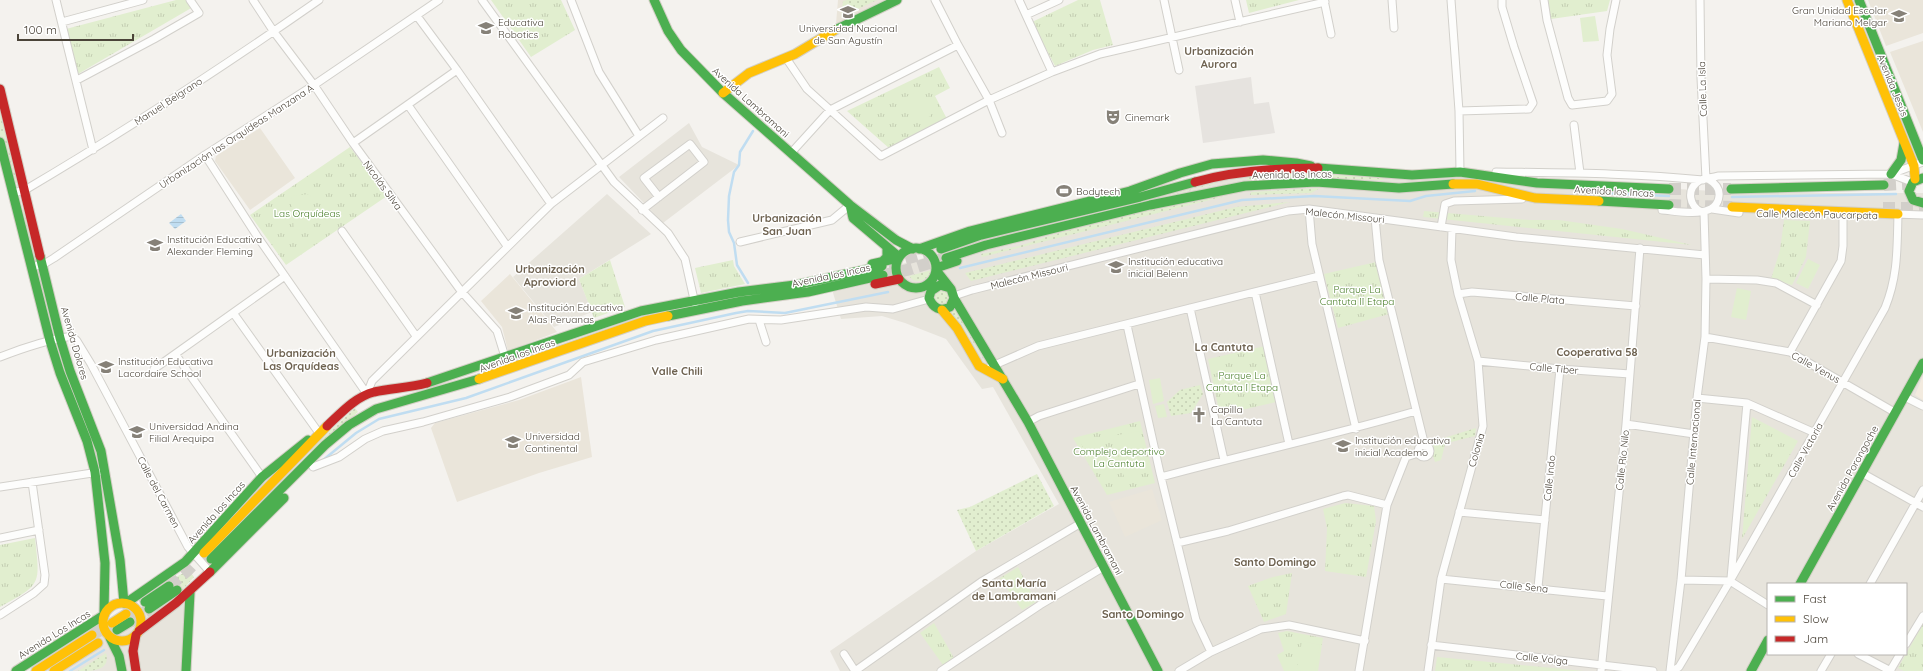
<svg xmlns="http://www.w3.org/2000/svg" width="1923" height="671" font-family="Quicksand,sans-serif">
<defs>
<pattern id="grass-dots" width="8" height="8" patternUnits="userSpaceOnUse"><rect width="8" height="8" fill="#e1eecf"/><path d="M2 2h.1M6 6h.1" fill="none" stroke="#c3cdb2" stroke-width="1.8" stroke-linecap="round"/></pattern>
<pattern id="park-tufts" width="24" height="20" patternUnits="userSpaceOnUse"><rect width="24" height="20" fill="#e1eecf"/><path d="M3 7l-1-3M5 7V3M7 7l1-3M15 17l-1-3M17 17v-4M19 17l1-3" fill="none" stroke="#c3cdb2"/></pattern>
<pattern id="water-rules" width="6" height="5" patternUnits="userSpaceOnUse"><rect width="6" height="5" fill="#c0ddf1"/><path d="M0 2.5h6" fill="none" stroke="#a6bfcf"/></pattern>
</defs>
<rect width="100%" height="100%" fill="#f4f2ee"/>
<path fill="#e7e4dc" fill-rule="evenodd" d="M689,123L702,147L739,165L663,223L619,177Z
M1234,176L1458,177L1750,193H1923V671H840L830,651L976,551L1059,504L993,387L982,389L946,339L905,323L882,316L841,319L830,283ZM1768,584H1906V654H1768Z
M607,194L651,234L579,279L592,312L554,327L513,277Z
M165,592L193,610L192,671H43Z"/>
<path fill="#f3ebdf" d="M1923,376V400L1915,395Z"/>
<path fill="#eae5da" d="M838,0H885L836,24Z
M1868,0H1923V33L1886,46Z
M1923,41V132L1890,52Z
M260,128L295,178L250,210L215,161L216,156Z
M510,274L557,332L508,351L502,327L481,301Z
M581,377L592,457L539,473L457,502L431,428L435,423L519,400Z
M1152,489L1162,520L1125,537L1109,502Z"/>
<path fill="url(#grass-dots)" d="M847,0H877L841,17L843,1Z
M0,113L18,183L11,184L0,138Z
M1309,173L1384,178L1382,180L1287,177L1247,181V177Z
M1218,182L1215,184L1152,200Z
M1320,188L1311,193L1250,195L1251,192Z
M1220,192L1222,197L982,257L981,254L1019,246L1052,235Z
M1290,202L971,281L965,273L1236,207Z
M24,210L53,332H50L18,211Z
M932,270C928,278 923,283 913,280L909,276Z
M934 297a8 8 0 1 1 16 0a8 8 0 1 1-16 0Z
M957,305L960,312L985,362L962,324L947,310Z
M1200,385L1203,394L1191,413L1171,416L1167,402L1180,390Z
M355,408L358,412L312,452L311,449Z
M1476,428L1475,436L1447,443V437Z
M1037,474L1054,506L976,551L957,510L970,507Z
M189,570L194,577L176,597L163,584Z
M106,653C111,671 92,671 78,671Z"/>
<path fill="url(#park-tufts)" d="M176,0H189L193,7L78,74L66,29Z
M491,0H561L575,30L531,57Z
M1078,0H1100L1113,45L1093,50L1055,66L1032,22Z
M1246,0H1299L1249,13Z
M1547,0H1610L1607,11L1551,19Z
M939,67L950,88L935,96L947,119L890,149L847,111Z
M350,147L387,196L286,265L250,215Z
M1424,211L1530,220H1559L1622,229L1692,245L1423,217Z
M1784,220L1810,221L1806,257L1792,285L1771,279L1780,250Z
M610,260L625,307L594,318L579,279Z
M733,260L734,266L745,284L701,293L695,268Z
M1376,262L1389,314L1338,328L1324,274Z
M1265,346L1276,402L1220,415L1208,359Z
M1752,417L1798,441L1742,539Z
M1140,421L1155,483L1107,495L1073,438Z
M1447,437L1441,460L1435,462L1429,443Z
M1345,503L1374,506L1376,521L1366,577L1325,571L1327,528L1323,509Z
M35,538C40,585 42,584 0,607V545Z
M1018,567L1036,602L1022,610L1000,578Z
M1292,573L1286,614L1264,622L1248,586L1273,577Z
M934,623L954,658L943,665L920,633Z
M1923,624V671H1904L1898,668Z
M1287,631L1323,638L1318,671H1284L1277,655L1284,651L1278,633Z
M1437,657L1584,671H1435Z"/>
<path fill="#e1eecf" d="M1595,16L1599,41L1583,42L1580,18Z
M921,91L931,116L916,122L906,97Z
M310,194L313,228L294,230L291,196Z
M1808,259L1820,265L1808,289L1796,283Z
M1737,288L1751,291L1746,320L1731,317Z
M1160,378L1164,401L1153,404L1149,380Z
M1164,404L1167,417L1158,418L1155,406Z
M1139,431L1147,472L1124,477L1113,436Z
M1092,438L1109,468L1099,474L1081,444Z
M1302,641L1320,645L1315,671L1297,670Z"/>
<path fill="#e6e3df" d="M1251,77L1254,104L1269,102L1275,133L1203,143L1195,86Z"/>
<path fill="url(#water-rules)" d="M181,214L186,221L175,229L169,223Z"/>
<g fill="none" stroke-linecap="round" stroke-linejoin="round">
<path stroke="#c0ddf1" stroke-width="2.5" d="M1601,193L1669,196
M1732,197L1896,194
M960,268L1242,200L1314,196L1410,201L1426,196L1475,191
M748,283L737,265L734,243L729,232L728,220L729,196L734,172L739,165L740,152L753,131
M322,461L356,433L379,419L466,398L653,331L736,313L748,311L785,313L888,292
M70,671L104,650"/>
<path stroke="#d2cfca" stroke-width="12" stroke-dasharray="12 6" stroke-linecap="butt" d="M1884,185L1920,183
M1669,189H1731
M1669,205L1732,207
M1883,208H1923
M888,264L941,249
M883,275L907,270L946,258
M169,586L187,571L204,553
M126,614L145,602
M130,622L149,609
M92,635L112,623"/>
<defs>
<path id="street" d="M56,0L93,150
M253,0L274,32L314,85L353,143L461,291L497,331L506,360
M482,0L614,182L668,233L685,259L695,304
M571,0L599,72L639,136
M935,0L958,45L989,100L1002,133
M1019,0L1052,72
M1164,0L1179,70
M1235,0L1240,22
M1324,0L1331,34
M1392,0L1394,28
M1451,0L1459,111L1460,172H1463
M1544,0L1547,20L1568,98L1572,105L1607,101L1612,94L1607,55L1610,29L1616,0
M1700,0L1701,78L1706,179
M1026,15L1059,0
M417,16L457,70L551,204
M62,22L143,0
M786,58L807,89L881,156L989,100L1052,72L1100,54L1325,2
M77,80L154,39L199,13L190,0
M408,105L507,246
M1459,111L1529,109L1533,103L1514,47L1502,7V0
M1574,125L1580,173
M353,143L457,70
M791,153L830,110L958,45
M205,155L257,236L367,394
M1496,172C1565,173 1634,173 1703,180
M1891,174L1912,182
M13,193L25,190C125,131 223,67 319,0
M1309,209L1312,244L1356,429
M1712,209L1739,213
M642,210L704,162L690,144L644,178L659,197
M1662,210C1678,211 1717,220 1719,196C1720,188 1715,183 1708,179
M1702,212C1689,207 1686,189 1699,181C1704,178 1712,178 1718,176L1891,174L1923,162
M1895,214L1923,215
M1375,218L1379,260L1425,446
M1441,227L1445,204L1454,201L1522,199
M342,231L416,336
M740,242L832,220L850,205
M31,267L44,264L54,258L205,155L314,85L439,0
M1706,279L1757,280L1776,283L1817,305
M1255,292L1289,444
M1458,294L1472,292L1636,306
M954,296L972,290L1288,211L1309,209L1516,237L1705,255
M1190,308L1224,460
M234,314L319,433
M759,320L766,342
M1127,325L1160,473L1196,620L1211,652
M1705,337L1790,352L1896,413
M1790,352L1841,261L1843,246V216
M176,355L262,477
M0,357C23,348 47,340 72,336L77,341L91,364L188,547L210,572
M1478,361L1560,369L1630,374
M990,367L1038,346L1319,276
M154,369L285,276
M367,394L372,381L551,204L663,118
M1905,397L1923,406
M1697,398L1747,403L1815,433
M1028,422L1039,416L1139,384
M1626,424L1694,434
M1418 451a6 6 0 1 1 12 0a6 6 0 1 1-12 0Z
M313,467L339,457L365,439L383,431L423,422L510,397L569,375L583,362L656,340L749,319L781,320L866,307L893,309L929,299
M1862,473L1923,507
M1161,477C1245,454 1331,436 1416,411
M0,487L99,472
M1459,512L1545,520
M0,538L39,530
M1177,543L1228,531L1343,496L1348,495L1387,505
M1731,578L1747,403
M1441,579L1607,596
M1681,580L1730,581L1768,605
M1870,584L1923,490
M1538,587L1560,369
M0,615L34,593L44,584L45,575L32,482
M1906,644L1923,616
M1431,645L1653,671
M844,654L855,671
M1858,654L1891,671
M855,671L981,582L1081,523
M941,671L1040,605L1104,567
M1179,671L1211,652L1261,629L1289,625L1365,641
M1359,671L1387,505L1406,457L1418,453
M1428,671L1441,579L1483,426L1478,361L1458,294L1451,260L1452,229
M1601,671L1626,424L1640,248
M1670,671L1681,580L1697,398L1705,337L1706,279L1704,212
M1673,671L1679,667L1730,581L1885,308C1898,276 1897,249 1898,214
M1821,671L1831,654
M1890,671L1900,654"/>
<path id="fast" d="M654,0L668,31L681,50L723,93L850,205L896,240L913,249
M1859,0L1923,160
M835,30L897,0
M0,142L50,341L60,373L87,441L95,472L105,563L104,613
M1318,168L1412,175L1460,172L1537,183L1669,189
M1891,174L1901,160L1904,143
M1923,178L1913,182L1909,191L1913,200L1923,203
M1731,189L1884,185
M1599,201L1669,205
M850,205L853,218L899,257
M896 268a20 20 0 1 1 40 0a20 20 0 1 1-40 0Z
M919,249L970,231L1130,191L1180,173L1212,164L1263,160L1296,163L1311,166
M941,249L981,235L1140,197L1195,182
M40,256L60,338L70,371L101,451L120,560L124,603
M946,258L986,245L1150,205L1245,186L1316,182L1399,188L1453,184
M883,261L887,257V248
M872,264L898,258
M936,268L957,261
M936,270L951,289L954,298L950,307C940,312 933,308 929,298L931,291L940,285L950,288
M954,298L1028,422L1158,671
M668,316L742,301L808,292L883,275
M427,383L641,311L739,292L795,285L882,266
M211,559L325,445L349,425L376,409L479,379
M210,572L284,498
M1800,584L1923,363
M145,602L169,586
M126,603L185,562L262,477L308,440
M149,609L177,590
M117,630L130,622
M110,638L119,656L122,671
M16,671L104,615
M186,671L190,593
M1751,671L1768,640"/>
<path id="slow" d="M1847,0L1914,166
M723,93L749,73L795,54L835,30
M1914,166L1915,179
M1453,184H1477L1535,198L1599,201
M1732,207L1898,214
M942,310L957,328L979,366L1003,379
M479,379L645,321L668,316
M204,553L327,426
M103 622a19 19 0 1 1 38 0a19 19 0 1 1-38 0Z
M112,623L126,614
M36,671L92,635
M54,671L98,643"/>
<path id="jam" d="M0,89L40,256
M1195,182C1235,171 1276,168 1318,168
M875,284L899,279
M327,426C341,413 355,397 374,392C391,388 409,388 427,383
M139,631L176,603L210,572
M136,635L133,651L136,671"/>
</defs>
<use href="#street" stroke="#d2d0cb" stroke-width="9"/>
<use href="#fast" stroke="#d3cfc5" stroke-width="11"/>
<use href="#slow" stroke="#d3cfc5" stroke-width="11"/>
<use href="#jam" stroke="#d3cfc5" stroke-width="11"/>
<use href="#street" stroke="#fdfdfc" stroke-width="7"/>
<use href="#fast" stroke="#4caf50" stroke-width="9"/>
<use href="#slow" stroke="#ffc107" stroke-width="9"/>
<use href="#jam" stroke="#c62828" stroke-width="9"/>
</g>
<defs>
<symbol id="university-bare" viewBox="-9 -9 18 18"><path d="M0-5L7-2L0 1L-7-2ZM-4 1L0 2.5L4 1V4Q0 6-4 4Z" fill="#868178" stroke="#fff" stroke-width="2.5" paint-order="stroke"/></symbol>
<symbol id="school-bare" viewBox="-9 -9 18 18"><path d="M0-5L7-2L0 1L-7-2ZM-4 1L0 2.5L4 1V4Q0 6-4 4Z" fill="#868178" stroke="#fff" stroke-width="2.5" paint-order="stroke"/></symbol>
<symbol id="theatre-bare" viewBox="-9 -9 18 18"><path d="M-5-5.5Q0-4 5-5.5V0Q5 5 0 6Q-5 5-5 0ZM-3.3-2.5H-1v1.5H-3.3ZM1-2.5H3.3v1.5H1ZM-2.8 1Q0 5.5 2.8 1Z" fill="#868178" stroke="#fff" stroke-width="2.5" paint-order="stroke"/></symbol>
<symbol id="stadium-bare" viewBox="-9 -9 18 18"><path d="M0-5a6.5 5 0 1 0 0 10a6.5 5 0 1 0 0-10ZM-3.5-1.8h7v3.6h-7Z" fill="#868178" stroke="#fff" stroke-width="2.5" paint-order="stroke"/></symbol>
<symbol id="church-bare" viewBox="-9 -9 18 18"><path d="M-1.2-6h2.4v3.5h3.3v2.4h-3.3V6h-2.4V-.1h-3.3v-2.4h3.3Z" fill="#868178" stroke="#fff" stroke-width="2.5" paint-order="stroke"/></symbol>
</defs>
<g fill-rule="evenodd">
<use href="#university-bare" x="837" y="1" width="22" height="22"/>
<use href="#school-bare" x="1888" y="5" width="22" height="22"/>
<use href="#school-bare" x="475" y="17" width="22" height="22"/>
<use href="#theatre-bare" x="1102" y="106" width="22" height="22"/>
<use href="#stadium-bare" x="1053" y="180" width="22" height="22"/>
<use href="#school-bare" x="144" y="234" width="22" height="22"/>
<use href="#school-bare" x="1105" y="256" width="22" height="22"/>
<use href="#school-bare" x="505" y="302" width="22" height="22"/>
<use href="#school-bare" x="95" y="356" width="22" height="22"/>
<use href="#church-bare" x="1188" y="404" width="22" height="22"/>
<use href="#university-bare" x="126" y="421" width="22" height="22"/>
<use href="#university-bare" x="502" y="431" width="22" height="22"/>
<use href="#school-bare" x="1332" y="435" width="22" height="22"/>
</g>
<g text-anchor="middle" stroke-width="3" stroke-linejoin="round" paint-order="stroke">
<g font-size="10" fill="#4b4439" stroke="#fff" text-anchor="start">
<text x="1887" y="14" text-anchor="end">Gran Unidad Escolar<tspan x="1887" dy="12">Mariano Melgar</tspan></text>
<text x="498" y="26">Educativa<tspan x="498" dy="12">Robotics</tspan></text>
<text x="848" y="32" text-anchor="middle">Universidad Nacional<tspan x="848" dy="12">de San Agustín</tspan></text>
<text x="1125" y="121">Cinemark</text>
<text x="1076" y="195">Bodytech</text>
<text x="167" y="243">Institución Educativa<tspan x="167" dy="12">Alexander Fleming</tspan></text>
<text x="1128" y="265">Institución educativa<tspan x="1128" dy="12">inicial Belenn</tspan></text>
<text x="528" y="311">Institución Educativa<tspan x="528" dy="12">Alas Peruanas</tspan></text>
<text x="118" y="365">Institución Educativa<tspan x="118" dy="12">Lacordaire School</tspan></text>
<text x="1211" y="413">Capilla<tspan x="1211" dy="12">La Cantuta</tspan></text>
<text x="149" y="430">Universidad Andina<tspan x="149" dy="12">Filial Arequipa</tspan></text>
<text x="525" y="440">Universidad<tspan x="525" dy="12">Continental</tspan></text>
<text x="1355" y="444">Institución educativa<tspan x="1355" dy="12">inicial Academo</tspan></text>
</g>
<g font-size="10" fill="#4b4439" stroke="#fff">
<text transform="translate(1893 85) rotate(68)" y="4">Avenida Jesús</text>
<text transform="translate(1702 89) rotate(-92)" y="4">Calle La Isla</text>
<text transform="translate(168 101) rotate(-33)" y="4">Manuel Belgrano</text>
<text transform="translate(751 102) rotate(42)" y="4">Avenida Lambramani</text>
<text transform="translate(236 136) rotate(-33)" y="4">Urbanización las Orquídeas Manzana A</text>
<text transform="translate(1292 174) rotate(-1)" y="4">Avenida los Incas</text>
<text transform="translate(383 185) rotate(54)" y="4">Nicolás SIlva</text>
<text transform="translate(1614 191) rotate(3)" y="4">Avenida los Incas</text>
<text transform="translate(1817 214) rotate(1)" y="4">Calle Malecón Paucarpata</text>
<text transform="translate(1345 215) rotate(6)" y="4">Malecón Missouri</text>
<text transform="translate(831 275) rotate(-12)" y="4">Avenida los Incas</text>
<text transform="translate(1029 276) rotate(-14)" y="4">Malecón Missouri</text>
<text transform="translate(1540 298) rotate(5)" y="4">Calle Plata</text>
<text transform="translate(75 343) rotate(74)" y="4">Avenida Dolores</text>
<text transform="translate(517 355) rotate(-20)" y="4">Avenida los Incas</text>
<text transform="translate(1816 367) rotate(29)" y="4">Calle Venus</text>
<text transform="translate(1554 368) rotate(5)" y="4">Calle Tiber</text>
<text transform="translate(1693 442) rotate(-85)" y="4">Calle Internacional</text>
<text transform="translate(1476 450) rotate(-74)" y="4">Colonia</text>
<text transform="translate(1805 450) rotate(-61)" y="4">Calle Victoria</text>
<text transform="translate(1622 460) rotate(-84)" y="4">Calle Río Nilo</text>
<text transform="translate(1852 468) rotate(-61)" y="4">Avenida Porongoche</text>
<text transform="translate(1549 478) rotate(-84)" y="4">Calle Indo</text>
<text transform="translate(159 492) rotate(62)" y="4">Calle del Carmen</text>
<text transform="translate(216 512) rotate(-48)" y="4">Avenida los Incas</text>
<text transform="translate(1097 530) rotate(62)" y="4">Avenida Lambramani</text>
<text transform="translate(1524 586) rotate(6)" y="4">Calle Sena</text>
<text transform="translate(54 634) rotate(-32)" y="4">Avenida Los Incas</text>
<text transform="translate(1542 658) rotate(6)" y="4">Calle Volga</text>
</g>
<g font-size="10" fill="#4a7f2a" stroke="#fff">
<text x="307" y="217">Las Orquídeas</text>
<text x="1357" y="293">Parque La<tspan x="1357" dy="12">Cantuta II Etapa</tspan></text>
<text x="1242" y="379">Parque La<tspan x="1242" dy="12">Cantuta I Etapa</tspan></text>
<text x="1119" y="455">Complejo deportivo<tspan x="1119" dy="12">La Cantuta</tspan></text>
</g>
<g font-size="11" font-weight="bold" fill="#6e6250" stroke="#fff">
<text x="1219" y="55">Urbanización<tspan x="1219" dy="13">Aurora</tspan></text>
<text x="787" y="222">Urbanización<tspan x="787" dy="13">San Juan</tspan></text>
<text x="550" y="273">Urbanización<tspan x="550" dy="13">Aproviord</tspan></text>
<text x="1224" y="351">La Cantuta</text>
<text x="1597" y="356">Cooperativa 58</text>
<text x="301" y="357">Urbanización<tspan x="301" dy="13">Las Orquídeas</tspan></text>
<text x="677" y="375">Valle Chili</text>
<text x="1275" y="566">Santo Domingo</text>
<text x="1014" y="587">Santa María<tspan x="1014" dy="13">de Lambramani</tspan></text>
<text x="1143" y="618">Santo Domingo</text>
</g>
</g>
<rect x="1767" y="583" width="140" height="72" fill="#ffffff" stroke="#b7b4b0"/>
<rect x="1775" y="596" width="20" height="6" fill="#4caf50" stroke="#b7b4b0"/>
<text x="1803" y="603" font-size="12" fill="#4b4439">Fast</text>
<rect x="1775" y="616" width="20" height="6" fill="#ffc107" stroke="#b7b4b0"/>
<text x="1803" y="623" font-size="12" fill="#4b4439">Slow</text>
<rect x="1775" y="636" width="20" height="6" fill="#c62828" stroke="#b7b4b0"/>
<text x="1803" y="643" font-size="12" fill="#4b4439">Jam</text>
<path d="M18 34v6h115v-6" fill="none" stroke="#4b4439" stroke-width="2"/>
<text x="24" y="34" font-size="12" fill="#4b4439" stroke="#ffffff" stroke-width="3" paint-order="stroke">100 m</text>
</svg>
